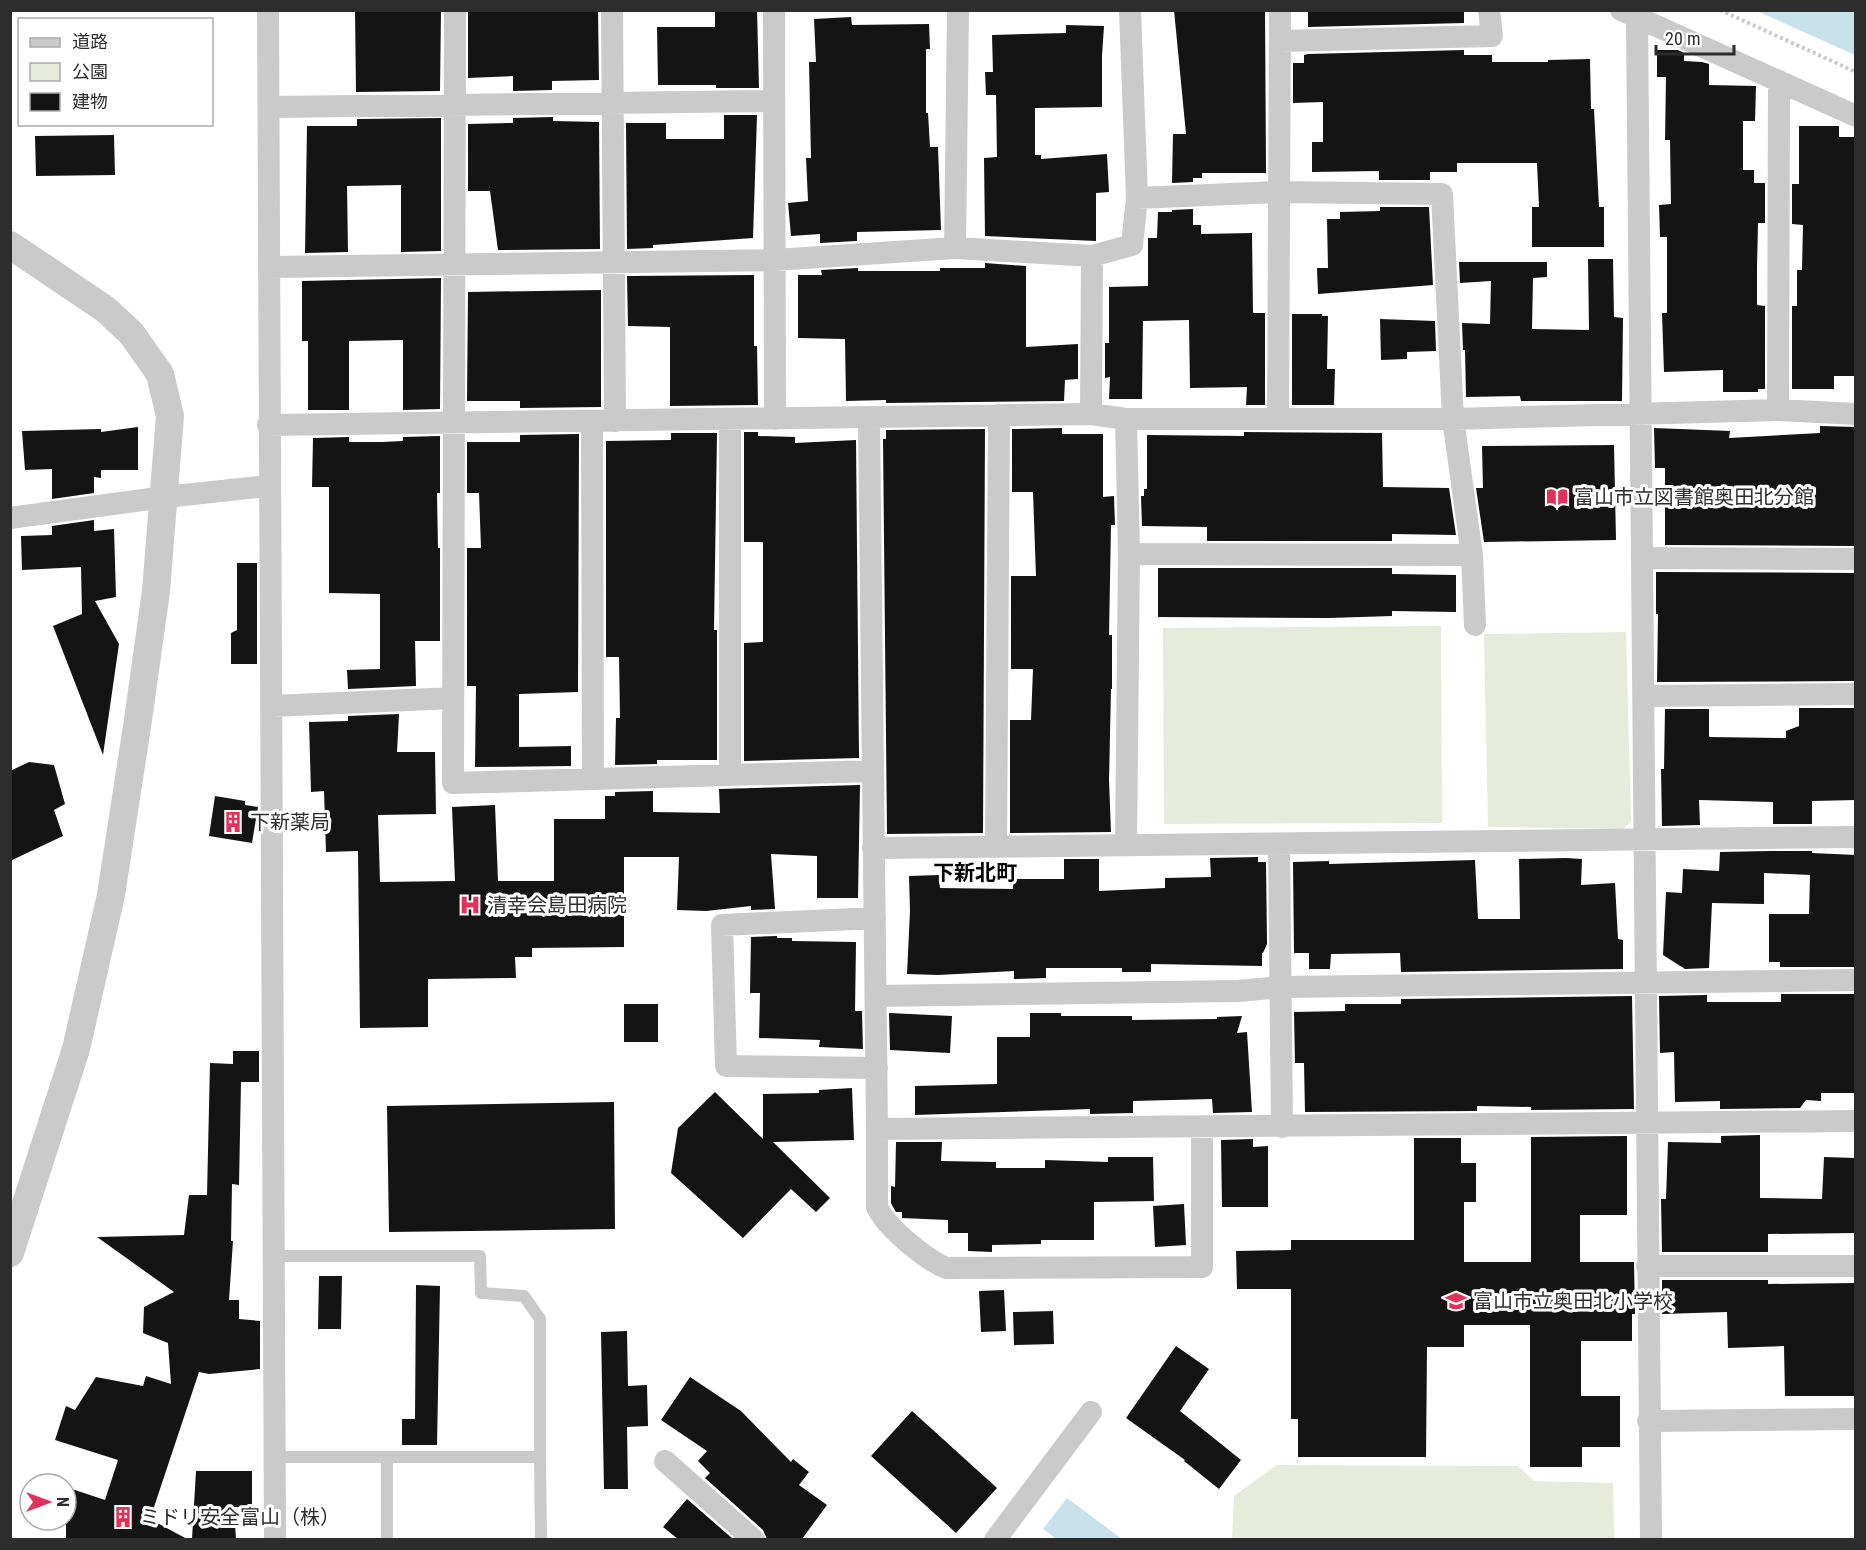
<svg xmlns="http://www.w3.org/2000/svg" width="1866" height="1550" font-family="'Roboto Condensed','Noto Sans JP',sans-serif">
<rect width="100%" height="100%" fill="#fff"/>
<path fill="#e6ebdb" d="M1441,626L1442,823L1164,824L1163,628Z
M1626,632L1631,822L1623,829L1488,827L1484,634Z
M1277,1465L1518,1466L1534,1481L1613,1483L1614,1539H1232L1234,1496Z"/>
<path fill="#c7e2ea" d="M1757,11H1855V55Z
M1067,1498L1122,1539H1056L1043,1529Z"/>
<path fill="#141414" d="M355,10H441L440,91L356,92Z
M468,10H598L599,80L552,81V90L513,91V76L468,78Z
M715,10H757L759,88H716V85H658L657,27H715Z
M1174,10H1265L1266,173H1202V178H1193V182L1172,183L1173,134H1186Z
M1308,10H1464V23L1308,27Z
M851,17L852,25L929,24L930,49H926V113H928L930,147H938L941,230L857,232V241L820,243V234L791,236L788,203L808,201L806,158H811L809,62H816L814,19Z
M1066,25L1104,26L1102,56V107L1035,108V155H1041V159L1107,154L1109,192L1096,193V241L985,236L984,158L997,157L996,95H986L985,72H993L992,35L1066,33Z
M1464,50V55H1492V62H1548V60L1590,59L1591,109H1594L1599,207H1604V247H1532V207H1539L1537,163H1457V172H1430V180H1379V171L1312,172V142H1323V102L1293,103V63H1304V55L1308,54Z
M1657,50H1678L1684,53V61L1702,62L1709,64V85L1756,86L1755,121H1743V170H1754V183H1765V223H1758L1757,267V305L1765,306V389H1758V392H1723V370L1664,372L1662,313H1667V237H1660L1659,205L1671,204L1670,140H1665L1666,77H1657Z
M724,115H757L753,238L653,245V248L627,249L626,123H666V139H724Z
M553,117V121L599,122L600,249L498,250L490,191H468V124L513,123V118Z
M441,118V251L401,252V185L347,186L348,252L305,253L307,126H357V119Z
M1799,126H1839V137H1856V376H1834V389H1792V306H1797V270H1802L1803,225L1792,224V184H1799Z
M114,135L115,175L36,176L35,136Z
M1380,207H1429L1433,285L1318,294L1317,268H1328L1327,219H1340V212L1380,211Z
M1193,209V225H1201V234L1252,233L1253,313H1265V405H1246L1247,387L1190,388L1189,320L1143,321L1142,399H1109L1110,377L1105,378V343H1109V287L1148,286V238H1157L1158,212H1172V210Z
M1588,259H1613L1614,317L1623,318L1622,401H1521L1520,396L1466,397L1465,350H1463L1462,323L1490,324L1491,281L1460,283L1459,262H1547V277L1533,278L1532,329L1589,330Z
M985,263L1026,266V347L1078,344V379L1065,380L1064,401L886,403V400L846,401L845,339L798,338V275H822L821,270L858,268V271H940V268H985Z
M754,275V346H757L758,405L670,406V327L628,326L627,276Z
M441,278L440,409L403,410V340L349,341V410H308V341H302V281Z
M601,290V407L520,408V401H467L468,292Z
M1292,314H1322V316H1328L1327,369H1335L1334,405H1292Z
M1380,319L1435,321L1436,351L1407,352V359L1381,360Z
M1820,426L1856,427V546L1665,545V468H1655L1654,428L1730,431L1729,438L1820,433Z
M138,427V470H101V478L94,477V493L52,499V469L25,470L22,431L101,429V432Z
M1062,428V434H1103V497L1114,496L1115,525H1111L1109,635H1112V689H1111L1109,780L1111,832L1010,833V720H1031L1033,669H1011V576H1036L1033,492H1012V429Z
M985,429L983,833L887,834L883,439H886V430Z
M744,432H758V436L795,437V443L856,440L859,758L744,761V643L763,642V542H744Z
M1244,432L1382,433L1383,487L1449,488L1456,535L1392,534V541H1207V527L1142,526L1141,496H1144V489H1147V435L1244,436Z
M671,433H717L714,630H717V760H657V764L615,765L616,718H620L619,657H606V441L671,440Z
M579,434L578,692L519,694V747L571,746V766L475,767L476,686H467V548H481L479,493H467V442H520V435Z
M440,436V493H437L438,548H440V641H415L416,686L348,689L347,670L380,669V594L329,593V487H312L313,438L349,437V442H382L403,441V437Z
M1614,445L1616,540L1484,542L1476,488H1483L1482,446Z
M94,520V531L114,529L116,597L95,601L119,644L103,755L53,626L82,614L81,567L22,570L21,536L52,535V526Z
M237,563H257V664H231V633L237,630Z
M1158,568H1392V574L1456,575V612L1392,611V616L1329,618L1158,617Z
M1656,572L1856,573L1855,681L1657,682L1658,614H1656Z
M1799,708H1855L1856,800L1812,801V824H1773V802L1699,800L1700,825L1662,826L1661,769H1664L1665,709H1709V737L1786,738V731L1799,726Z
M399,714L397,752H435L436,814L378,815L380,882L455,881L452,807L495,805L498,881H554V819H605V796H615V792L653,791V812L720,813L719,789L860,785L858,898H817V856L771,854L775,909L751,910V906L706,911L677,910L679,857H624V947L532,948V957H515L516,978L428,979V1027L360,1028L358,851L326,852L324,791L311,792L309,722L348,721V716Z
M29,762L54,765L65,804L54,810L63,836L10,861V771Z
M215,796L245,801V805L258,807L252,843L209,836Z
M1770,851H1812V853L1856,855V967H1780V962H1769V914H1809L1810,875L1764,873V904L1712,903L1709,968L1685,969L1663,955L1666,892L1682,893L1683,869L1719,871L1720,852Z
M1258,857V862H1266L1267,944L1263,953H1262V966L1151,964V972H1122V968H1046V978L1014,979V971L938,975L907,974L910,911L909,876L939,875L940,888L1013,889V879H1064V859H1099V891L1165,888V878L1211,877L1210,858Z
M1566,858L1582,859L1581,885L1615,883L1618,939L1623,940V969L1401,972L1400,953L1331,954L1330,969H1309V953H1294L1293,862L1329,861V864L1475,860L1478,919H1520L1519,859Z
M777,936V938H792V941L856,942L855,1011H862L863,1049L819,1047L820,1040L759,1038L760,993H750L751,937Z
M1781,994H1856V1093H1821V1101L1806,1100L1800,1108L1720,1109V1101L1675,1102L1674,1052L1660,1053L1659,996L1707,995V1002H1781Z
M1632,996L1634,1109L1531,1110V1107L1477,1106V1111L1305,1112L1304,1063H1295L1294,1012L1345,1011V1004H1401V999Z
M624,1004H658V1042H624Z
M889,1013L952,1016L950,1053L890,1050Z
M1030,1013H1061V1016H1132V1020L1217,1019V1017L1242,1016L1237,1033L1247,1032L1252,1112L1213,1113L1212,1099L1133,1101V1113L1090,1114V1109L915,1115V1086L997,1084V1037H1030Z
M233,1051H259V1082H241L239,1185L232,1184L231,1241H233L229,1300H239V1319L260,1321V1369L209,1374L199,1372L150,1519L187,1539H66V1487L105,1500L118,1460L55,1440L66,1406L75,1410L96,1377L143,1386L146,1376L171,1384L168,1343L143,1333L144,1307L174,1292L97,1237L184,1235L189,1195H207L210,1063L233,1064Z
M852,1088L854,1140L773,1142L830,1198L816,1212L791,1189L743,1238L671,1173L678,1128L715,1092L763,1139V1094L819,1093V1090Z
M614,1102L615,1229L389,1232L387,1106Z
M1760,1135V1198L1822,1199L1824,1157L1856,1158V1233L1768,1234V1252H1662L1661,1199H1666L1668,1142L1721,1143V1136Z
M1627,1136V1215H1580V1262H1634L1635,1314H1632V1341H1581V1396H1620V1447H1582V1467H1530V1325H1464V1347H1427L1426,1457H1298V1419H1291V1289H1237L1236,1251L1291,1250V1240H1414V1138H1461V1163H1476V1202H1464V1262H1531V1137Z
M1253,1139V1147L1268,1146V1207H1222L1221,1140Z
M896,1142H942L941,1161L996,1162V1168H1045V1160L1108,1162V1157H1153L1154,1201L1094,1202V1240H1041V1244L992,1245V1252L968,1251V1233H948V1220L902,1218V1212H896L893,1207L891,1203V1186L895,1187Z
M1184,1204L1186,1245L1155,1247L1153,1206Z
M319,1276H342L341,1329H318Z
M1662,1280H1768V1284L1856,1283V1396H1785L1784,1346L1728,1348L1727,1312L1662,1314Z
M416,1285L440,1286L437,1445H402V1419H415Z
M1004,1290L1006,1331L981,1332L979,1291Z
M1053,1311L1054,1344L1014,1345L1013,1312Z
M627,1331L628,1386L647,1385L648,1426L627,1427L628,1489H604L601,1332Z
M1176,1346L1209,1369L1180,1411L1241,1460L1219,1489L1184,1461L1185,1460L1126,1418Z
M690,1377L741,1411L791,1462L793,1459L809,1472L799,1485L827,1505L802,1539H767L763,1530L705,1478L710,1473L698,1461L707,1451L661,1420Z
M912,1411L997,1488L956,1533L871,1456Z
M196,1471H252V1507H234L236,1539H192Z
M687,1499L733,1539H678L663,1527Z"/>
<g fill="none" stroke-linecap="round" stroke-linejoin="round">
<path stroke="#cacaca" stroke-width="4" stroke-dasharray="3 3" stroke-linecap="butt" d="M1720,10L1856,72"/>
<path stroke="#cacaca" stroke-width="12" d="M274,1256H480L481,1293L524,1296L540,1319V1457
M275,1457H540L541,1540
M387,1457V1540"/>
<path stroke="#cacaca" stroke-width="22" d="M268,10L275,1540
M455,10L453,783L873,771
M612,10L615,421
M774,10L775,419
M1621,10L1856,116
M1637,18L1651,1540
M1280,41L1492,36L1489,10
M269,107L774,101
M1137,198L1280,192L1442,194L1453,419L1472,555L1475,625
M955,248L958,10
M269,267L775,260L955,248L1092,256L1132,245L1137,198L1130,10
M1778,410L1779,81
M1091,414L1092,256
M869,417L877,1129L1856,1121
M1278,418L1280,10
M730,419V775
M1126,419L1129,554L1126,845
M592,421L593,779
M268,425L1091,414L1126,419H1453L1778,410L1856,414
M10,518L165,497L268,486
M1129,554L1472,555
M1642,558L1856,559
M1644,696L1856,694
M272,706L453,698
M1279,844L1282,1127
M996,846L999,415
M873,848L1856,837
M875,918L722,925L726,1066L877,1068
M876,996L1238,991L1281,987L1856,980
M877,1129V1207C886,1227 925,1259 946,1268L1202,1267V1128
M1647,1266H1856
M1648,1421L1856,1419
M665,1461L754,1540
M995,1540L1091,1412"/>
<path stroke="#cacaca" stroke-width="28" d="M10,245L105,309L131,333L160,374L170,416L156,591L138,720L111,895L76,1049L10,1253"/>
</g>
<defs>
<symbol id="library-bare" viewBox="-9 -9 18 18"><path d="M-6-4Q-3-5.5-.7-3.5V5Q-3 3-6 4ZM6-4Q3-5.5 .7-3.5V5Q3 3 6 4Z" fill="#e2315b" stroke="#fff" stroke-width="2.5" paint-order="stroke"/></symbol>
<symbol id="building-bare" viewBox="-9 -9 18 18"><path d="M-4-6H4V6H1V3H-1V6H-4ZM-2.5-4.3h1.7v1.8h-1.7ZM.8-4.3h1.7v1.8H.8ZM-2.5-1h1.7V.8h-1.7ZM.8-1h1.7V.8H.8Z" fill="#e2315b" stroke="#fff" stroke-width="2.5" paint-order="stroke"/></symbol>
<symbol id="hospital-bare" viewBox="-9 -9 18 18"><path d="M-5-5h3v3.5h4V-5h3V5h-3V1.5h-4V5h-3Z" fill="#e2315b" stroke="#fff" stroke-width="2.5" paint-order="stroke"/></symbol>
<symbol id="school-bare" viewBox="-9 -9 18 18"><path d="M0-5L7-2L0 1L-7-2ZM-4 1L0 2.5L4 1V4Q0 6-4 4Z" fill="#e2315b" stroke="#fff" stroke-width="2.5" paint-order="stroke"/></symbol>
</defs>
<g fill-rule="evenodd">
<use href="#library-bare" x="1542" y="482" width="30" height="30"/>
<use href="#building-bare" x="218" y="807" width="30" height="30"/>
<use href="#hospital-bare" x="455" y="890" width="30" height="30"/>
<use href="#school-bare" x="1441" y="1286" width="30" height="30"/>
<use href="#building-bare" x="108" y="1502" width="30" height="30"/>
</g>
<g text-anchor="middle" stroke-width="6" stroke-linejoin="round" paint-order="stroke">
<g font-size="20" fill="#2d2d2d" stroke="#fff" text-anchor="start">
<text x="1574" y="504">富山市立図書館奥田北分館</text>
<text x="250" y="829">下新薬局</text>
<text x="487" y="912">清幸会島田病院</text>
<text x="1473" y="1308">富山市立奥田北小学校</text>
<text x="140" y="1524">ミドリ安全富山（株）</text>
</g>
<g font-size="21" font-weight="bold" fill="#000" stroke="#fff">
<text x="975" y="880">下新北町</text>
</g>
</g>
<rect width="1866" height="1550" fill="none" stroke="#2d2d2d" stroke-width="24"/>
<rect x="18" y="18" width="195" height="108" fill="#ffffff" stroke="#ababab" stroke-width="1.5"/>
<rect x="30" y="38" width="30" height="9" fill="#cacaca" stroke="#ababab" stroke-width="1.5"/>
<text x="72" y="48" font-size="18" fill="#2d2d2d">道路</text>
<rect x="30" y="63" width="30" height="18" fill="#e6ebdb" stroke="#ababab" stroke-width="1.5"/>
<text x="72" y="78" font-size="18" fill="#2d2d2d">公園</text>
<rect x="30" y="93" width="30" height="18" fill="#141414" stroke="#ababab" stroke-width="1.5"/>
<text x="72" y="108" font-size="18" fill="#2d2d2d">建物</text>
<g transform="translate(48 1502) rotate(90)"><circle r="28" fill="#ffffff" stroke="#ababab" stroke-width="1.5"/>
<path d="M0-4.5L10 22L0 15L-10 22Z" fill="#e2315b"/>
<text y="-9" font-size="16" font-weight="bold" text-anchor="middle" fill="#2d2d2d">N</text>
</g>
<path d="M1656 45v9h78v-9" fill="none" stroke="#2d2d2d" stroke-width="3"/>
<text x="1665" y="45" font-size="18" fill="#2d2d2d" stroke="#ffffff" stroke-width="4.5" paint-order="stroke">20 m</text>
</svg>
